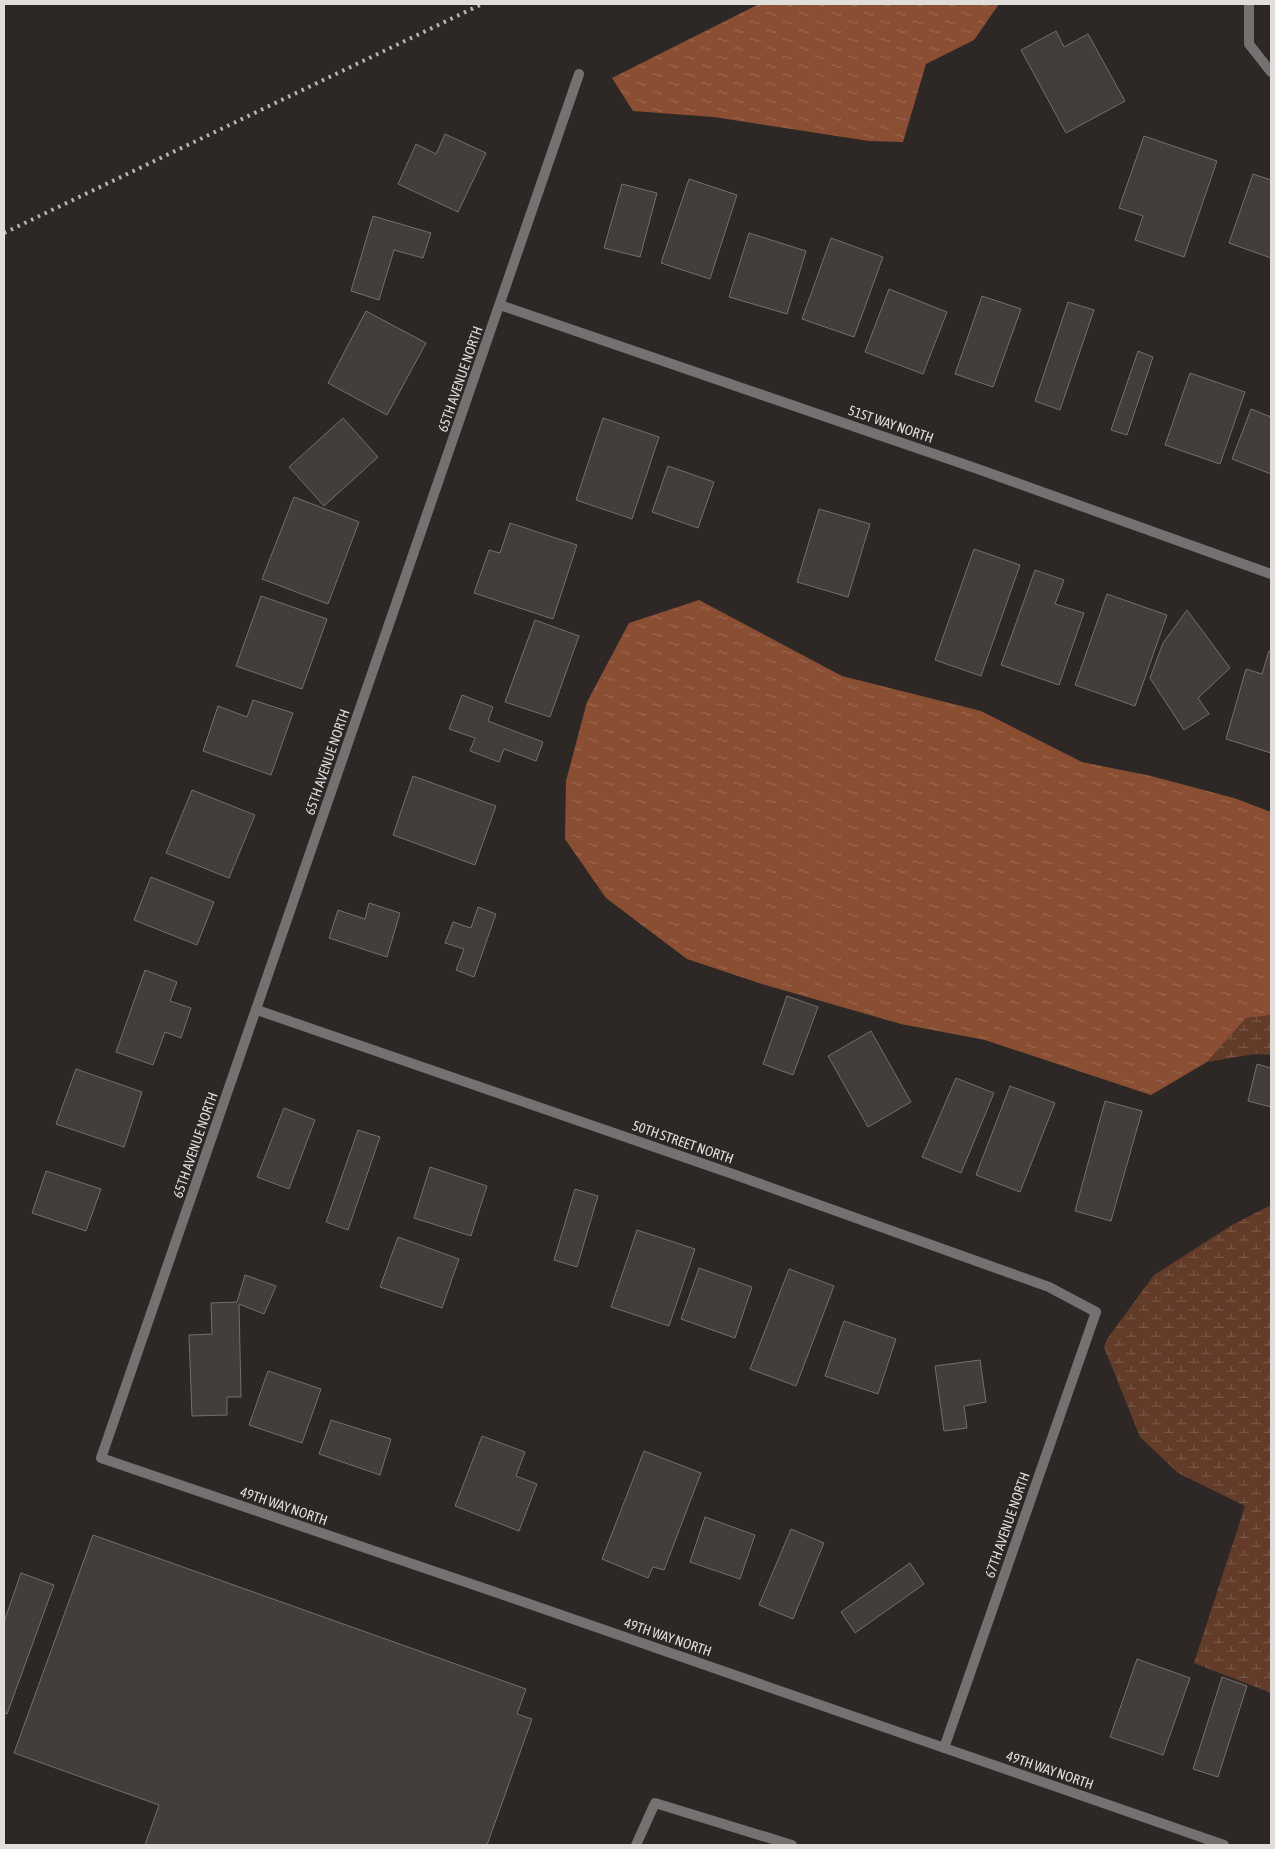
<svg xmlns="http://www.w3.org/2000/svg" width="1275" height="1849" font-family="'Asap Condensed',sans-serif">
<defs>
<pattern id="wetland-marsh" width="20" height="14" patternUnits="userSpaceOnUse" patternTransform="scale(1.25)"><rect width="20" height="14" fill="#623b29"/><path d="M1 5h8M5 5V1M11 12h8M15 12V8" fill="none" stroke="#785747"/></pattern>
<pattern id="water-ripples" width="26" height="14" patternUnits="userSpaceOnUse" patternTransform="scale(1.25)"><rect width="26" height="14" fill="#8a4f32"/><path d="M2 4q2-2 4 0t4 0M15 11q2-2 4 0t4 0" fill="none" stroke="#9a684f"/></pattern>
</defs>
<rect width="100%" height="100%" fill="#2d2826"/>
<path fill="url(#wetland-marsh)" d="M1271,1015V1055L1255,1054L1207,1062L1246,1018Z
M1271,1205V1693L1194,1663L1245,1506L1178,1473L1140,1437L1104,1347L1107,1339L1154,1275L1232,1225Z"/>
<path fill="url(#water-ripples)" d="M759,4H999L974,40L926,64L903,142L869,141L714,117L633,111L612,78Z
M699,600L842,676L981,711L1082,762L1151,776L1234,798L1271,812V1015L1246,1018L1207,1062L1151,1095L985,1040L901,1024L762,984L687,959L606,898L565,839L566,781L587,702L629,623Z"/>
<path fill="#433e3b" stroke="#746f6c" d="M1056,31L1064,47L1088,34L1125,101L1066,133L1021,50Z
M445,134L486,153L458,212L398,184L416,144L436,154Z
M1144,136L1217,161L1184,257L1135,240L1143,216L1119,208Z
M1253,174L1271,180V258L1229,243Z
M689,179L737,195L710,279L661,263Z
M622,184L657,193L640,257L604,248Z
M373,216L431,233L423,258L394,250L379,300L351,291Z
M749,233L806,251L787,314L729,297Z
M831,238L883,257L854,337L802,319Z
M889,289L947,312L923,374L865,352Z
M982,296L1021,309L993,387L955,374Z
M1068,302L1094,310L1060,410L1035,401Z
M366,311L426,343L387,415L328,383Z
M1138,351L1153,357L1127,435L1111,430Z
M1190,373L1245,392L1220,464L1165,445Z
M1251,409L1271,417V474L1232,459Z
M343,418L378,457L324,506L289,467Z
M603,418L659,437L632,519L576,500Z
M668,466L714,482L698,528L652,512Z
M294,497L359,522L328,604L262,579Z
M819,509L870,524L848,597L797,582Z
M510,523L577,545L553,619L474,593L489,550L500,553Z
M974,549L1020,565L981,676L935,660Z
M1035,570L1064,580L1055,604L1084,613L1059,685L1001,665Z
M1107,594L1167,615L1135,706L1075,685Z
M261,596L327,619L302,689L236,666Z
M1187,610L1230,668L1198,698L1209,714L1184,730L1150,678L1163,643Z
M535,620L579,636L550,717L505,702Z
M1269,651L1271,652V753L1226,739L1246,669L1262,674Z
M462,695L493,707L488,721L543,742L536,761L504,749L499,762L470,751L475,738L449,729Z
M253,700L293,713L271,775L203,751L218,706L247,717Z
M413,776L496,806L475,865L393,835Z
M192,790L255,815L229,878L166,853Z
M151,877L214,902L197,945L134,920Z
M369,903L400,913L387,957L329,938L338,910L365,919Z
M478,907L496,914L474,977L456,970L464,949L445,943L453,922L471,928Z
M145,970L177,982L170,1001L191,1008L181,1038L165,1032L153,1065L116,1052Z
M787,996L818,1007L793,1075L763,1064Z
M871,1031L911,1102L868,1127L828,1056Z
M1257,1064L1271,1068V1107L1248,1101Z
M76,1069L142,1092L124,1147L56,1124Z
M956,1078L994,1093L961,1173L922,1157Z
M1010,1086L1055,1103L1020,1192L976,1175Z
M1105,1101L1142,1111L1111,1221L1075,1211Z
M284,1108L315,1120L289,1189L257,1177Z
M358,1130L380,1137L348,1230L326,1222Z
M430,1167L487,1186L471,1236L414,1218Z
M46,1171L101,1189L86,1231L32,1213Z
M575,1189L598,1196L577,1267L554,1260Z
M637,1230L695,1249L669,1326L611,1307Z
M398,1237L459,1259L442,1308L380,1287Z
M699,1268L752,1287L735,1338L681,1319Z
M789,1269L834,1286L796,1386L750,1369Z
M245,1275L276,1286L264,1314L239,1304L241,1397H227V1415L192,1416L189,1335L212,1334L211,1303L237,1302Z
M844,1321L896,1339L878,1394L825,1376Z
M980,1360L986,1402L964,1406L967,1428L944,1431L935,1366Z
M268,1371L321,1389L302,1443L249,1425Z
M331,1420L391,1439L380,1475L319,1454Z
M482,1436L525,1452L516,1476L537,1484L519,1531L455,1506Z
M644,1451L701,1473L664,1570L653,1567L648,1578L602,1559Z
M705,1517L755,1535L740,1579L690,1562Z
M791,1529L824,1543L793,1619L759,1605Z
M93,1535L526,1689L517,1714L532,1719L487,1845H145L159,1805L14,1753Z
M910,1563L924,1584L855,1633L841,1612Z
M21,1573L54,1585L7,1714L4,1713V1622Z
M1137,1659L1190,1678L1163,1755L1110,1737Z
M1222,1677L1247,1686L1218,1777L1193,1769Z"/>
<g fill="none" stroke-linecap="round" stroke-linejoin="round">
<path stroke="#747170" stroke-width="10" d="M636,1845L655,1803L792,1845"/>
<path stroke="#747170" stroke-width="10" d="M1249,4V44L1271,72
M579,74L101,1458L492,1591L1224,1845
M500,305L975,468L1271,574
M257,1010L730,1173L1049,1287L1096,1312L944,1748"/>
<path stroke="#b7b4b2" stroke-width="4" stroke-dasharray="2.5 5" stroke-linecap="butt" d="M4,233L482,4"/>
</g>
<g text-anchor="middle" stroke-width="4" stroke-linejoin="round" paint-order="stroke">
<g font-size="14" fill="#e0dddb" stroke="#2d2826">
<text transform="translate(460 379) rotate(-71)" y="5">65TH AVENUE NORTH</text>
<text transform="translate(891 424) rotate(19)" y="5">51ST WAY NORTH</text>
<text transform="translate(327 762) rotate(-71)" y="5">65TH AVENUE NORTH</text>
<text transform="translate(683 1142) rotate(19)" y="5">50TH STREET NORTH</text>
<text transform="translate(195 1145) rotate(-71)" y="5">65TH AVENUE NORTH</text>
<text transform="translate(284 1506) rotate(19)" y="5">49TH WAY NORTH</text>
<text transform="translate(1007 1525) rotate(-71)" y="5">67TH AVENUE NORTH</text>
<text transform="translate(668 1637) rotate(19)" y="5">49TH WAY NORTH</text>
<text transform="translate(1050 1770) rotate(19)" y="5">49TH WAY NORTH</text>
</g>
</g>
<rect width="1275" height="1849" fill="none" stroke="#e0dddb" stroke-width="10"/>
</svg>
